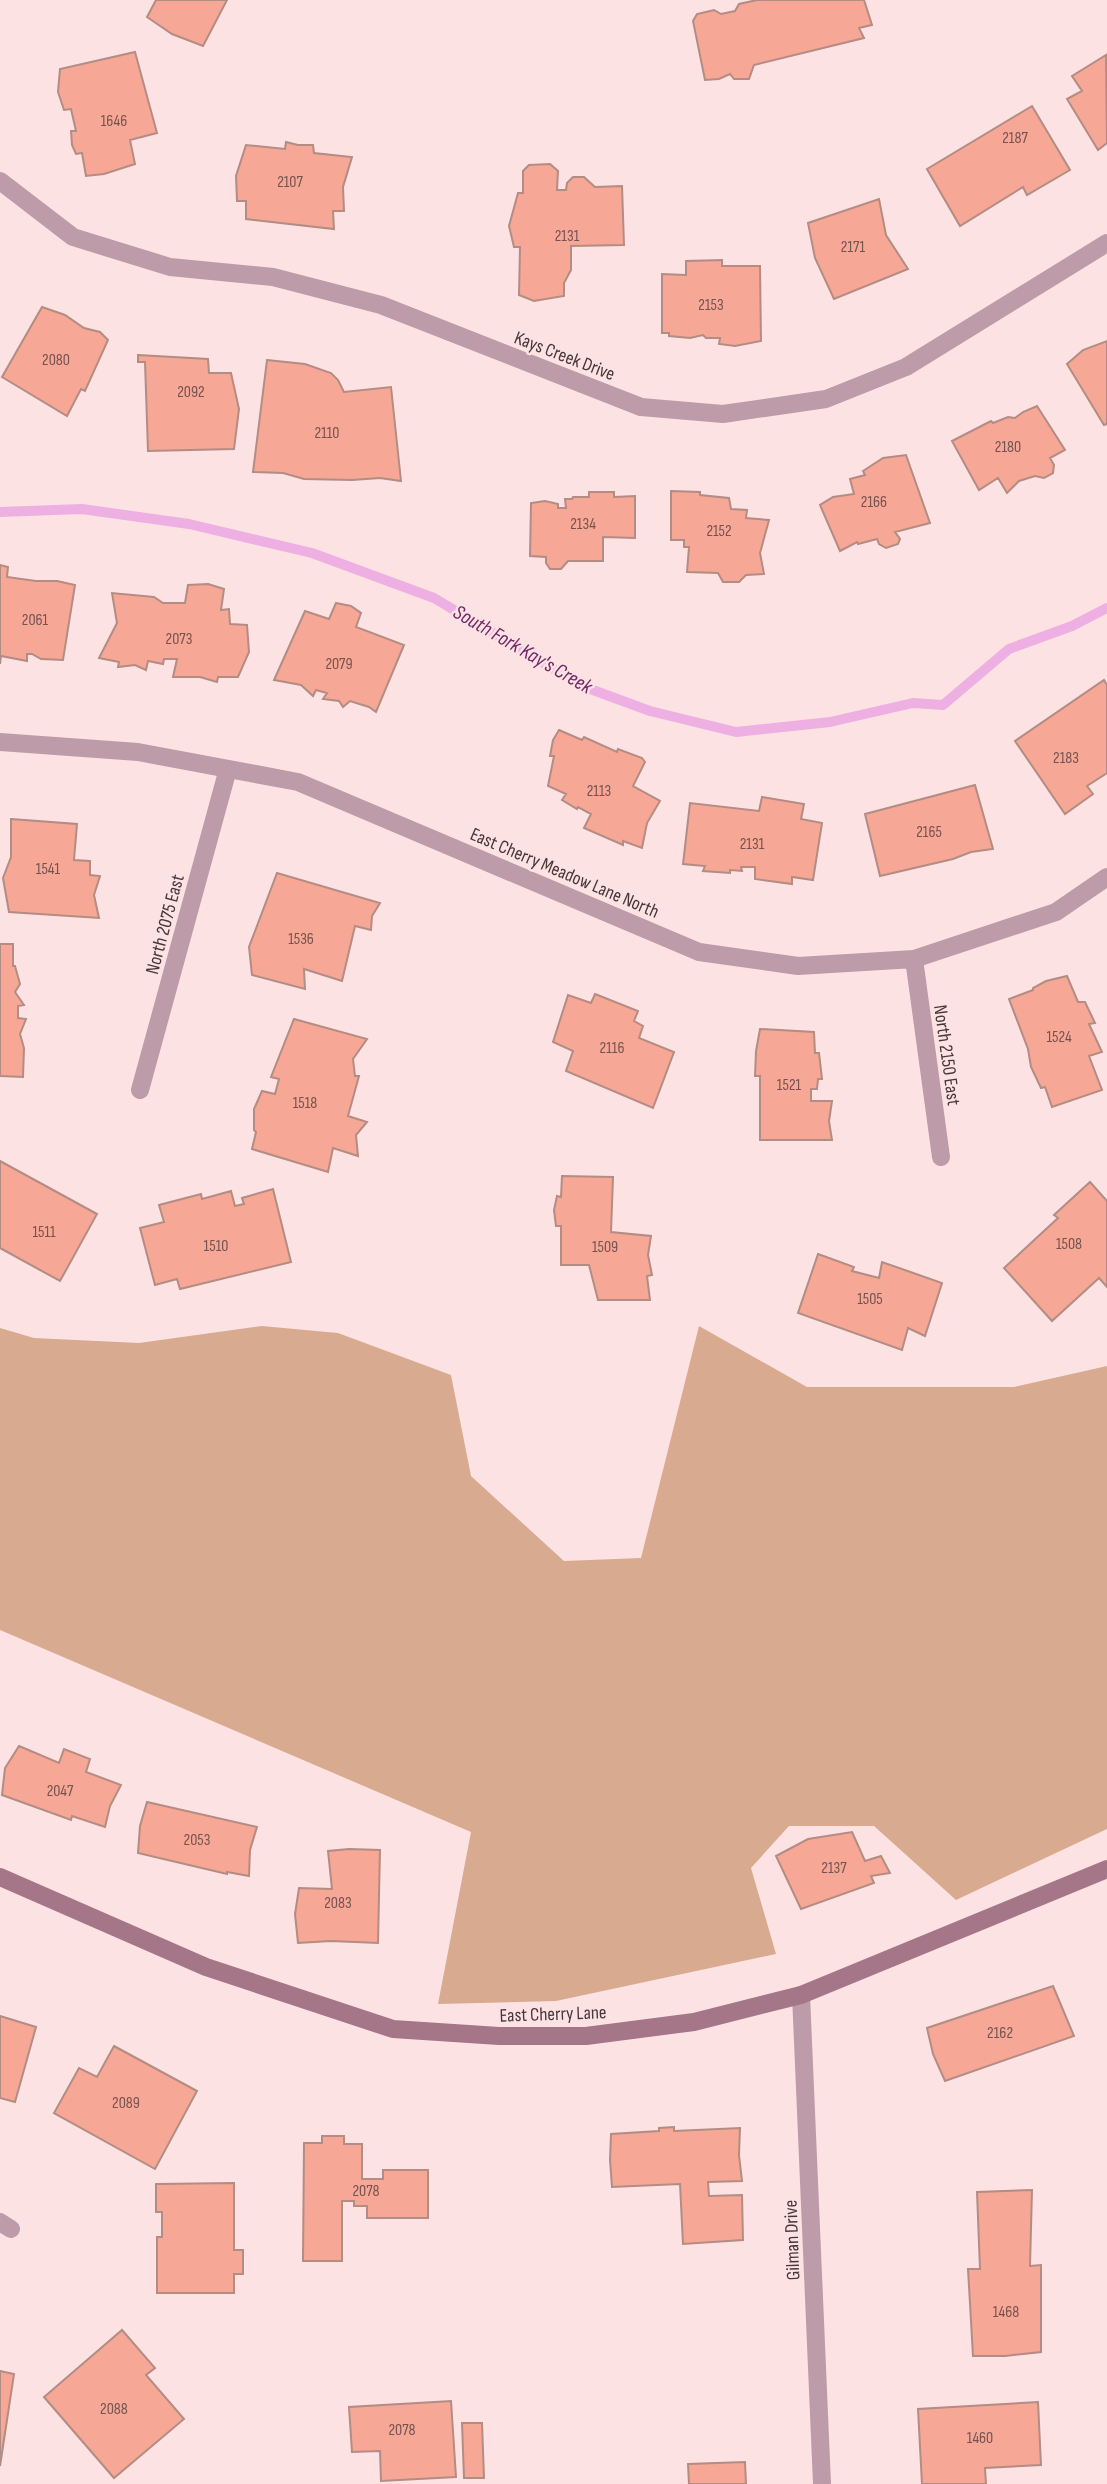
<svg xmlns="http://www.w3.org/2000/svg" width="1107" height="2484" font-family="'Sofia Sans Condensed',sans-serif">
<rect width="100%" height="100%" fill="#fde2e4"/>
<path fill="#d8ab90" d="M262,1326L338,1333L451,1375L471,1476L564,1561L641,1558L699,1326L807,1387H1014L1107,1366V1829L956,1900L874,1826H789L751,1868L776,1954L556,2001L438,2004L471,1832L0,1630V1328L34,1338L139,1343Z"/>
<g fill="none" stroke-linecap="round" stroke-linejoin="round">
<path stroke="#eeb0e2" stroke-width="10" d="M0,512L82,509L189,524L312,553L434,598L582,686L650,711L736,732L830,722L913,703L943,705L1009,649L1072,626L1107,608"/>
</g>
<path fill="#f6a796" stroke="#b38c83" stroke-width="2" d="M156,0H227L203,46L172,34L147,17Z
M757,0H864L872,25L859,28L864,38L754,65L749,79H734L730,74L719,79L705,80L693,21L697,14L714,10L721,14L735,11L739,4Z
M135,52L157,133L130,140L135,164L104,174L86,176L82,153L76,154L72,145L71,131H76L71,109L64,110L58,92L60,69Z
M1106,55L1107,143L1098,150L1067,99L1082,91L1072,76Z
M1032,106L1070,170L1027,195L1023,187L960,226L927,169Z
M286,142L298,145H313L314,153L352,157L343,187L344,211H333L334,229L246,219V201H237L236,176L246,145L285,149Z
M550,164L558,171L557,190H566L567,183L573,177H584L595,187L622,186L624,245L571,246V270L564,283V296L534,301L519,295L520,247H514L509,226L518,193H523V171L529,165Z
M879,199L886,235L908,269L834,299L815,258L808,223Z
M722,260V266H760L761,341L735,346L719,344L720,338H706L703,335L690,338L669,336V333H662V274L686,275V261Z
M42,307L65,315L84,328L100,332L108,340L85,391L81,389L67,416L2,377Z
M1107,341V424L1104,425L1067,364L1083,350Z
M138,355L208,359L209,373H231L239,409L234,449L148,451L145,362H138Z
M267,360L305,364L331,373L338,380L344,392L391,387L401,481L380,478L352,480L304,479L283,473L253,472Z
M1037,406L1065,450L1050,458L1054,465L1053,473L1044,478L1035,476L1019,481L1007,493L998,478L979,490L952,441L991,421L993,423L1008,417L1015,418L1023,412Z
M906,455L930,523L895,532L900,539L898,544L886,548L879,544L877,539L858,544L857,542L840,551L820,505L833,497L854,494L850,479L865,475L863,471L883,458Z
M671,491L700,492V495L729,498L731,509L747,510L746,518L769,520L760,553L764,574L746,575L739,582H723L718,573L687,572L689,547H684V540H671Z
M589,492H614V497L635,496V538L603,537V561H568L561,569H550L546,563V557L530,556L531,503L545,501L558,504V508H566L565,499H572L573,497H589Z
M0,565L8,567L7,577L36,581H57L75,585L63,660L41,659L32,654H27V661L1,656L0,664Z
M208,584L224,589L221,610L229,609L230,624L247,625L249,652L238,677H218L217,682L200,677H173L177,659H164L163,664L148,661L146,670L135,665L118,667L119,662L99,658L117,623L112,593L154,597L163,603H185L188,585Z
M336,603L351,606L361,613L356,627L404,645L376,712L369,707L350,701L343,707L339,701L323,699L327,693L316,690L313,696L301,685L274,680L305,611L329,619Z
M1104,680L1107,685V773L1087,786L1093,794L1065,814L1015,741Z
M559,730L582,740L584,737L617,752L618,749L642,758L645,762L633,786L660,801L647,823L642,848L623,841V845L584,828L591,814L578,807L577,809L562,800L566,794L548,786L554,756H550L553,740Z
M975,785L993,849L971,852L953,859L880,876L865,814Z
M762,797L804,804L801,819L822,823L813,880L792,877V884L755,879V867H741L742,871L730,870V873L703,871L705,866L683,864L690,803L759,811Z
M11,819L77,824L74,860L90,861V875L100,876L94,895L99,918L9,912L3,878L11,857Z
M277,873L380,903L372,916L371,930L355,926L342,981L304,969L305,989L252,975L249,947Z
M0,944H13V966H15L20,984L15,992L24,1005L18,1006V1018L26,1019L20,1034L24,1048L23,1077L0,1076Z
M1067,976L1078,1002H1085L1095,1023L1089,1024L1102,1052L1089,1056L1102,1090L1052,1107L1045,1087L1041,1088L1031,1067L1028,1049L1009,999L1033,990V988L1046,981Z
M595,994L638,1011L634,1021L643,1026L639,1038L674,1052L653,1108L566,1071L573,1051L553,1042L568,995L591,1003Z
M294,1019L367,1039L353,1059L355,1076H359L348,1116L367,1122L356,1135L358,1156L333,1148L328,1172L252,1149L256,1132L254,1130V1109L262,1091L275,1094L279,1079L271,1077Z
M760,1029L814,1032L815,1053H819L822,1079H818L817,1089H811V1101H832L829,1121L832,1140H760V1076H755L756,1051Z
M0,1161L97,1214L60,1281L0,1248Z
M562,1176L613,1177L611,1232L651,1236L648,1255L652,1275L647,1276L650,1300H598L589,1265H561V1226H556L554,1210L557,1196L561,1197Z
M1090,1182L1107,1201V1287L1099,1278L1052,1321L1004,1268L1058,1218L1054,1215Z
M273,1189L291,1262L180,1289L177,1279L155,1285L140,1228L164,1222L159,1205L201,1194L202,1199L231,1191L235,1206L244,1204L242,1198Z
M818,1254L854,1267L852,1271L879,1278L882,1262L942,1283L925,1336L908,1328L902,1350L798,1313Z
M19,1746L59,1763L64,1749L90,1759L86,1772L121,1785L110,1806L105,1827L72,1816L71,1820L2,1795L5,1768Z
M147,1802L257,1827L250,1850L249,1876L227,1872V1874L138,1853L140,1826Z
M852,1832L865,1861L881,1856L890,1873L871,1876L874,1883L801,1909L776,1856L808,1839Z
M349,1849L380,1850L378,1943L331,1941L298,1943L295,1914L299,1888L332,1889L328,1851Z
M1053,1986L1074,2036L945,2081L933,2054L927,2028Z
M0,2016L36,2027L15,2102L0,2098Z
M114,2046L197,2091L155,2169L54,2113L79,2068L97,2077Z
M674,2127V2131L740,2128L739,2155L742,2181L708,2182L709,2196L742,2195L743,2240L683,2244L680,2184L612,2187L610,2160L611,2134L659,2131V2128Z
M322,2136H344V2144H362V2179H383V2170H428V2218H367V2206H354V2201H342V2261H303L304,2143H322Z
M234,2183V2250H243V2274H234V2293H157V2237H162V2212H156V2184Z
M1032,2190L1030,2266L1041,2265V2352L1005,2356H973L968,2269H980L977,2192Z
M122,2330L155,2368L146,2375L184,2419L114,2478L44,2397Z
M0,2371L14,2374L0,2466Z
M451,2401L456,2477L381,2481L380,2451L352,2452L349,2407Z
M1038,2402L1041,2465L985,2468L986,2484H922L918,2409Z
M462,2423H482L484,2478H464Z
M745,2462L746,2484H689L688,2464Z"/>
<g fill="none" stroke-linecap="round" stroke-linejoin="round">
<path stroke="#bd9ba8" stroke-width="18" d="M0,181L73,237L170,267L273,277L381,305L641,407L723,414L826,399L906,367L1107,243
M0,742L138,752L298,782L699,952L798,966L914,959L1056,912L1107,877
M914,959L941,1157
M140,1090L228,769
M801,1995L822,2484
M0,2222L11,2229"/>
<path stroke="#a57588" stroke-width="18" d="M0,1877L206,1967L393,2029L499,2036H586L694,2022L801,1995L1107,1869"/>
</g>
<g text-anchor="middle" stroke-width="5" stroke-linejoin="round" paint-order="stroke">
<g font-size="16" fill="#745350">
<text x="114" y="126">1646</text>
<text x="1015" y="143">2187</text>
<text x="290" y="187">2107</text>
<text x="567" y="241">2131</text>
<text x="853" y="252">2171</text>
<text x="711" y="310">2153</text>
<text x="56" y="365">2080</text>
<text x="191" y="397">2092</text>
<text x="327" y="438">2110</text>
<text x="1008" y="452">2180</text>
<text x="874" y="507">2166</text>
<text x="583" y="529">2134</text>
<text x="719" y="536">2152</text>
<text x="35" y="625">2061</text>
<text x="179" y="644">2073</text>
<text x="339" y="669">2079</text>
<text x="1066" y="763">2183</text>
<text x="599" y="796">2113</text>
<text x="929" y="837">2165</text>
<text x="752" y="849">2131</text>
<text x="48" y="874">1541</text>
<text x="301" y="944">1536</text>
<text x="1059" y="1042">1524</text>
<text x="612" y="1053">2116</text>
<text x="789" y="1090">1521</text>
<text x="305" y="1108">1518</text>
<text x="44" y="1237">1511</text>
<text x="1069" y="1249">1508</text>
<text x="216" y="1251">1510</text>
<text x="605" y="1252">1509</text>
<text x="870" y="1304">1505</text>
<text x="60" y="1796">2047</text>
<text x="197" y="1845">2053</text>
<text x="834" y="1873">2137</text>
<text x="338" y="1908">2083</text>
<text x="1000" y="2038">2162</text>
<text x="126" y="2108">2089</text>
<text x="366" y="2196">2078</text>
<text x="1006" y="2317">1468</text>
<text x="114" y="2414">2088</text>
<text x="402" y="2435">2078</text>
<text x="980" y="2443">1460</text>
</g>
<g font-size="19" fill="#483739" stroke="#fde2e4">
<text transform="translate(565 355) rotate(21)" y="7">Kays Creek Drive</text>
<text transform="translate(565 872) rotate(23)" y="7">East Cherry Meadow Lane North</text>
<text transform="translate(164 924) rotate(-75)" y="7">North 2075 East</text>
<text transform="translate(948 1055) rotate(82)" y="7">North 2150 East</text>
<text transform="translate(553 2013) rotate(-2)" y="7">East Cherry Lane</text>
<text transform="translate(791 2240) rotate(-92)" y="7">Gilman Drive</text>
</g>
<g font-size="21" font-style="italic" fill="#702967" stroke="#fde2e4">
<text transform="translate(523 649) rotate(30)" y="7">South Fork Kay's Creek</text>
</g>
</g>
</svg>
